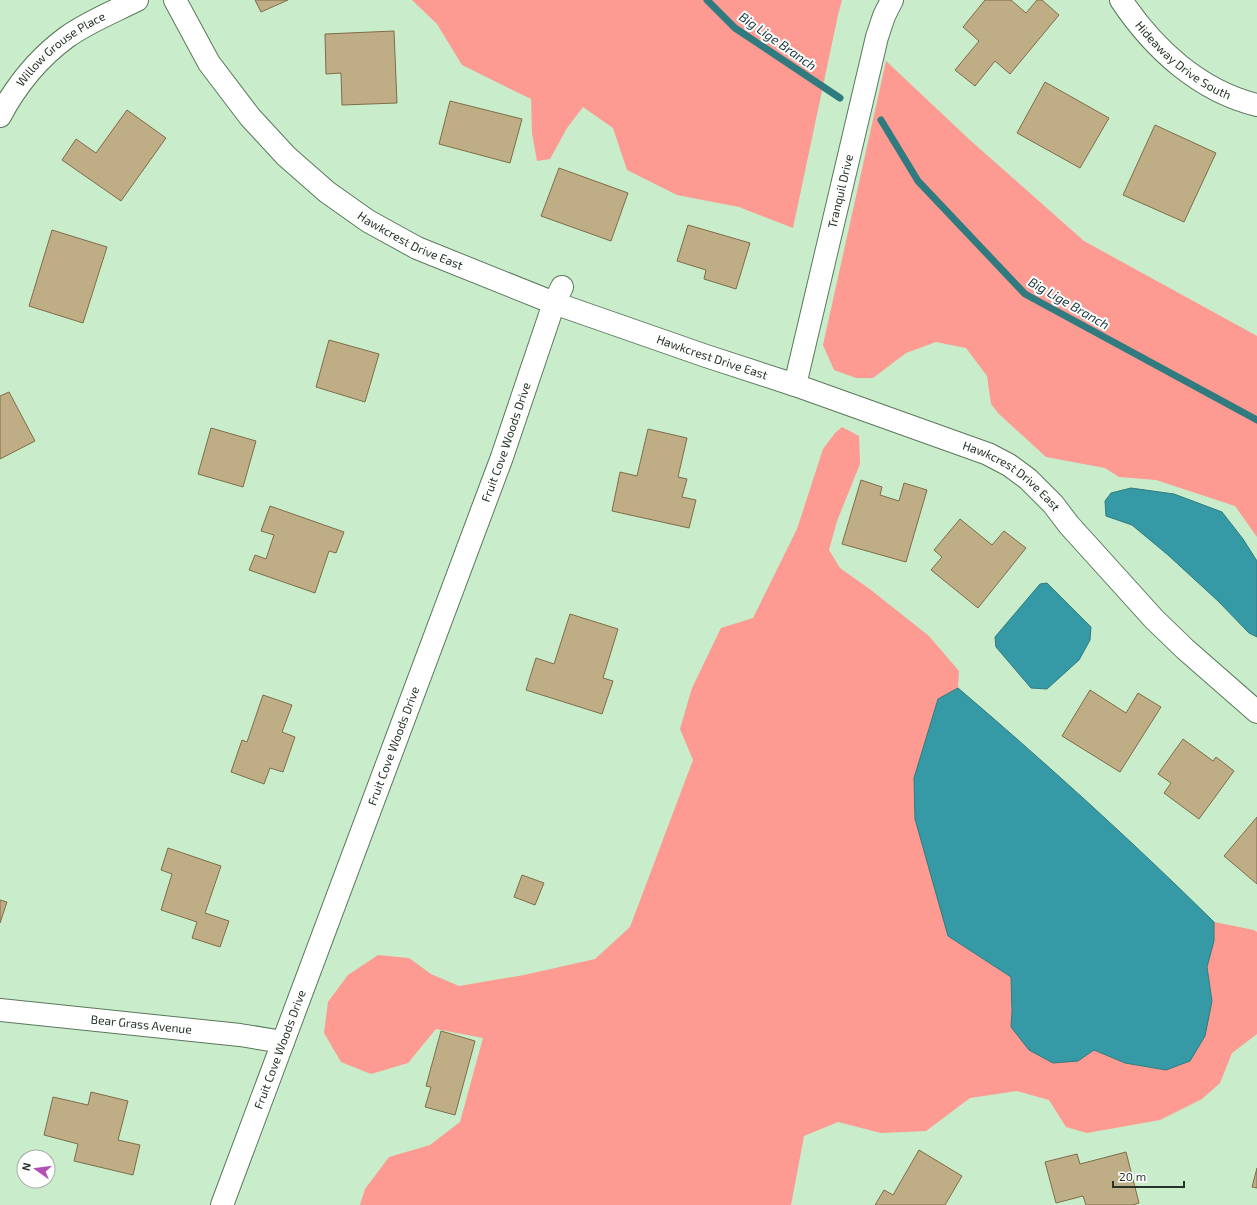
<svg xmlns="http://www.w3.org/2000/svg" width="1257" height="1205" font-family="'Exo 2',sans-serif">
<rect width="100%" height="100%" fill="#c9eccb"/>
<path fill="#fd9a91" d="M412,0H842L838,15L793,228L739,207L677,195L627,170L613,128L583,107L567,128L550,159L537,161L532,133L531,99L462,65L437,24Z
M886,61L971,141L1084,241L1257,336V537L1235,506L1156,480L1119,477L1105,468L1046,457L999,414L991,404L987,376L966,348L936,342L906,353L873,378H856L834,370L823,345Z
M842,427L859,436L860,464L837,521L829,550L840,568L871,590L929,636L959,671L958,688L938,699L948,936L1011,977L1012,1011L1011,1027L1078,1061L1094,1050L1125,1063L1166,1070L1190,1061L1212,1001L1207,967L1214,941V922L1254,930L1257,932V1034L1232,1053L1220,1083L1202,1099L1160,1120L1087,1133L1066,1127L1049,1100L1017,1091L970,1098L926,1131L881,1133L838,1122L804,1136L791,1205H360L365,1189L389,1157L430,1145L460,1122L483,1038L436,1029L408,1063L371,1074L341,1062L324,1033L328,1002L348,975L378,955L409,958L431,974L459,986L524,975L595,959L630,927L693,760L680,729L692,688L721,628L753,618L797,529L823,449L835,433Z"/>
<path fill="#359aa5" stroke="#307b7f" d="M1131,488L1174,494L1222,512L1243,539L1257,561V637L1249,633L1218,601L1168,555L1132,525L1106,516L1105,501L1111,493Z
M1047,583L1091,627L1090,640L1079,660L1047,689L1031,688L996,647L995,637L1040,584Z
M958,688C1046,763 1132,841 1214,922V941L1207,967L1212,1001L1205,1036L1190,1061L1166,1070L1125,1063L1094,1050L1078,1061L1053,1063L1029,1050L1011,1027L1012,1011L1011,977L948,936L915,819L914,778L938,699Z"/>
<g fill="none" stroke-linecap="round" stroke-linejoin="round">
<path stroke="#307b7f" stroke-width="7" d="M707,0L735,28L840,98
M881,120L918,181L1025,294L1257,420"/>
</g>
<path fill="#bfad86" stroke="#7e6d48" d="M255,0H288L261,12Z
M985,0H1011L1026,13L1037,0H1042L1059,15L1010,74L995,61L975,86L955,70L979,41L963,27Z
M394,31L397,103L342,105L341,73L326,74L325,34Z
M1045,82L1109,118L1080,168L1017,133Z
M450,101L522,119L510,163L439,144Z
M127,110L166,138L121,201L62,160L76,139L96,153Z
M1155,125L1216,153L1184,222L1123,195Z
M559,168L628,193L611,241L541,216Z
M688,225L750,243L736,289L704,279L706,270L677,261Z
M52,230L107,247L83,323L29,306Z
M329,340L379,354L365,402L316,387Z
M9,392L35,441L0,459V396Z
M211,428L256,441L243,487L198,474Z
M648,429L687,438L678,477L687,479L682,497L696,500L689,528L612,511L620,472L637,476Z
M861,480L882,487L880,495L899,501L904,483L927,490L906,562L842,544Z
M270,506L344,532L336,553L329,551L315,593L249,570L255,555L266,559L274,535L261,531Z
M960,519L992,545L1004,531L1026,548L978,608L931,570L942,557L934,550Z
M570,614L618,629L603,678L613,681L602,714L526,690L536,658L554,664Z
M1090,690L1126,713L1138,693L1161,707L1120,772L1062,736Z
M263,695L292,705L282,732L295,737L283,772L270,768L264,784L231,772L242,740L247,742Z
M1183,739L1213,761L1216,757L1234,771L1199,819L1164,793L1171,783L1158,774Z
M1257,817V884L1224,856Z
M168,848L221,866L205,913L229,921L220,947L192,938L197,922L161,910L172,874L161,870Z
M522,875L544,883L535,905L514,897Z
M0,900L7,902L0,923Z
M441,1031L475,1041L455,1115L425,1107L431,1087L426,1086Z
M91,1092L128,1101L118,1140L140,1145L133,1175L74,1161L78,1144L44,1135L53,1097L88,1105Z
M919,1150L962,1176L945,1205H875L884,1190L893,1195Z
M1126,1152L1139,1203L1133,1205H1086L1083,1196L1056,1203L1045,1162L1077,1154L1080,1164Z
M1257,1168V1188L1252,1187Z"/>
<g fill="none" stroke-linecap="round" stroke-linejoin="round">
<defs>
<g id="street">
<path id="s1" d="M175,0L209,63L250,117L286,156L327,192L368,221L417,248L554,303L706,356L795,385L988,454L1009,465L1028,479L1053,504L1069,525L1154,619L1185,649L1257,712"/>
<path id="s2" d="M1121,0C1153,48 1199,91 1257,105"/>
<path id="s3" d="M0,116C17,84 37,59 67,37C88,22 113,12 137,0"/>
<path id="s4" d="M795,385L877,37L884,16L892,0"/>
<path id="s5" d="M0,1010L240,1035L283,1042"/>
<path id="s6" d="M222,1205L502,457L554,303L562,287"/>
</g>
</defs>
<use href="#street" stroke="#5a785b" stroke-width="24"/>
<use href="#street" stroke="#fff" stroke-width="22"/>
</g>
<g text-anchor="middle" stroke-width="4" stroke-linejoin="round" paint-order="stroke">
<g font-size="12" fill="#263427" stroke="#fff">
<text dy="4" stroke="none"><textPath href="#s3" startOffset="92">Willow Grouse Place</textPath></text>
<text dy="4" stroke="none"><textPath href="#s2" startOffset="88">Hideaway Drive South</textPath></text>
<text dy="4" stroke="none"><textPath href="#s4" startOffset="199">Tranquil Drive</textPath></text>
<text dy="4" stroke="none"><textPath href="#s1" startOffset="344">Hawkcrest Drive East</textPath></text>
<text dy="4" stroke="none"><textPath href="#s1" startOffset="668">Hawkcrest Drive East</textPath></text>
<text dy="4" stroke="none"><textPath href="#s6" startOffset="814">Fruit Cove Woods Drive</textPath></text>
<text dy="4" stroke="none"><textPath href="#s1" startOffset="992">Hawkcrest Drive East</textPath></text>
<text dy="4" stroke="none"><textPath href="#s6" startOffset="490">Fruit Cove Woods Drive</textPath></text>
<text dy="4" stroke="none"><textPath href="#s5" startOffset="142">Bear Grass Avenue</textPath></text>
<text dy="4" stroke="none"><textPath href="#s6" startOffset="166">Fruit Cove Woods Drive</textPath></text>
</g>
<g font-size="13" font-style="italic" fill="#18363a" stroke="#fff">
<text transform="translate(778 41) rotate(35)" y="5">Big Lige Branch</text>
<text transform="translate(1069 303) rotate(30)" y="5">Big Lige Branch</text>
</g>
</g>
<g transform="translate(36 1169) rotate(284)"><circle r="19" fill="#ffffff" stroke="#a8aea9"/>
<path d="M0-3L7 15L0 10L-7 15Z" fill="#b14fb5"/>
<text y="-6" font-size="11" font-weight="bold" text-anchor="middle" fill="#263427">N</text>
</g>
<path d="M1113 1181v6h71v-6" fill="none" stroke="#263427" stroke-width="2"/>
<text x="1119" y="1181" font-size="12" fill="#263427" stroke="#ffffff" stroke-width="3" paint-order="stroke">20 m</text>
</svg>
